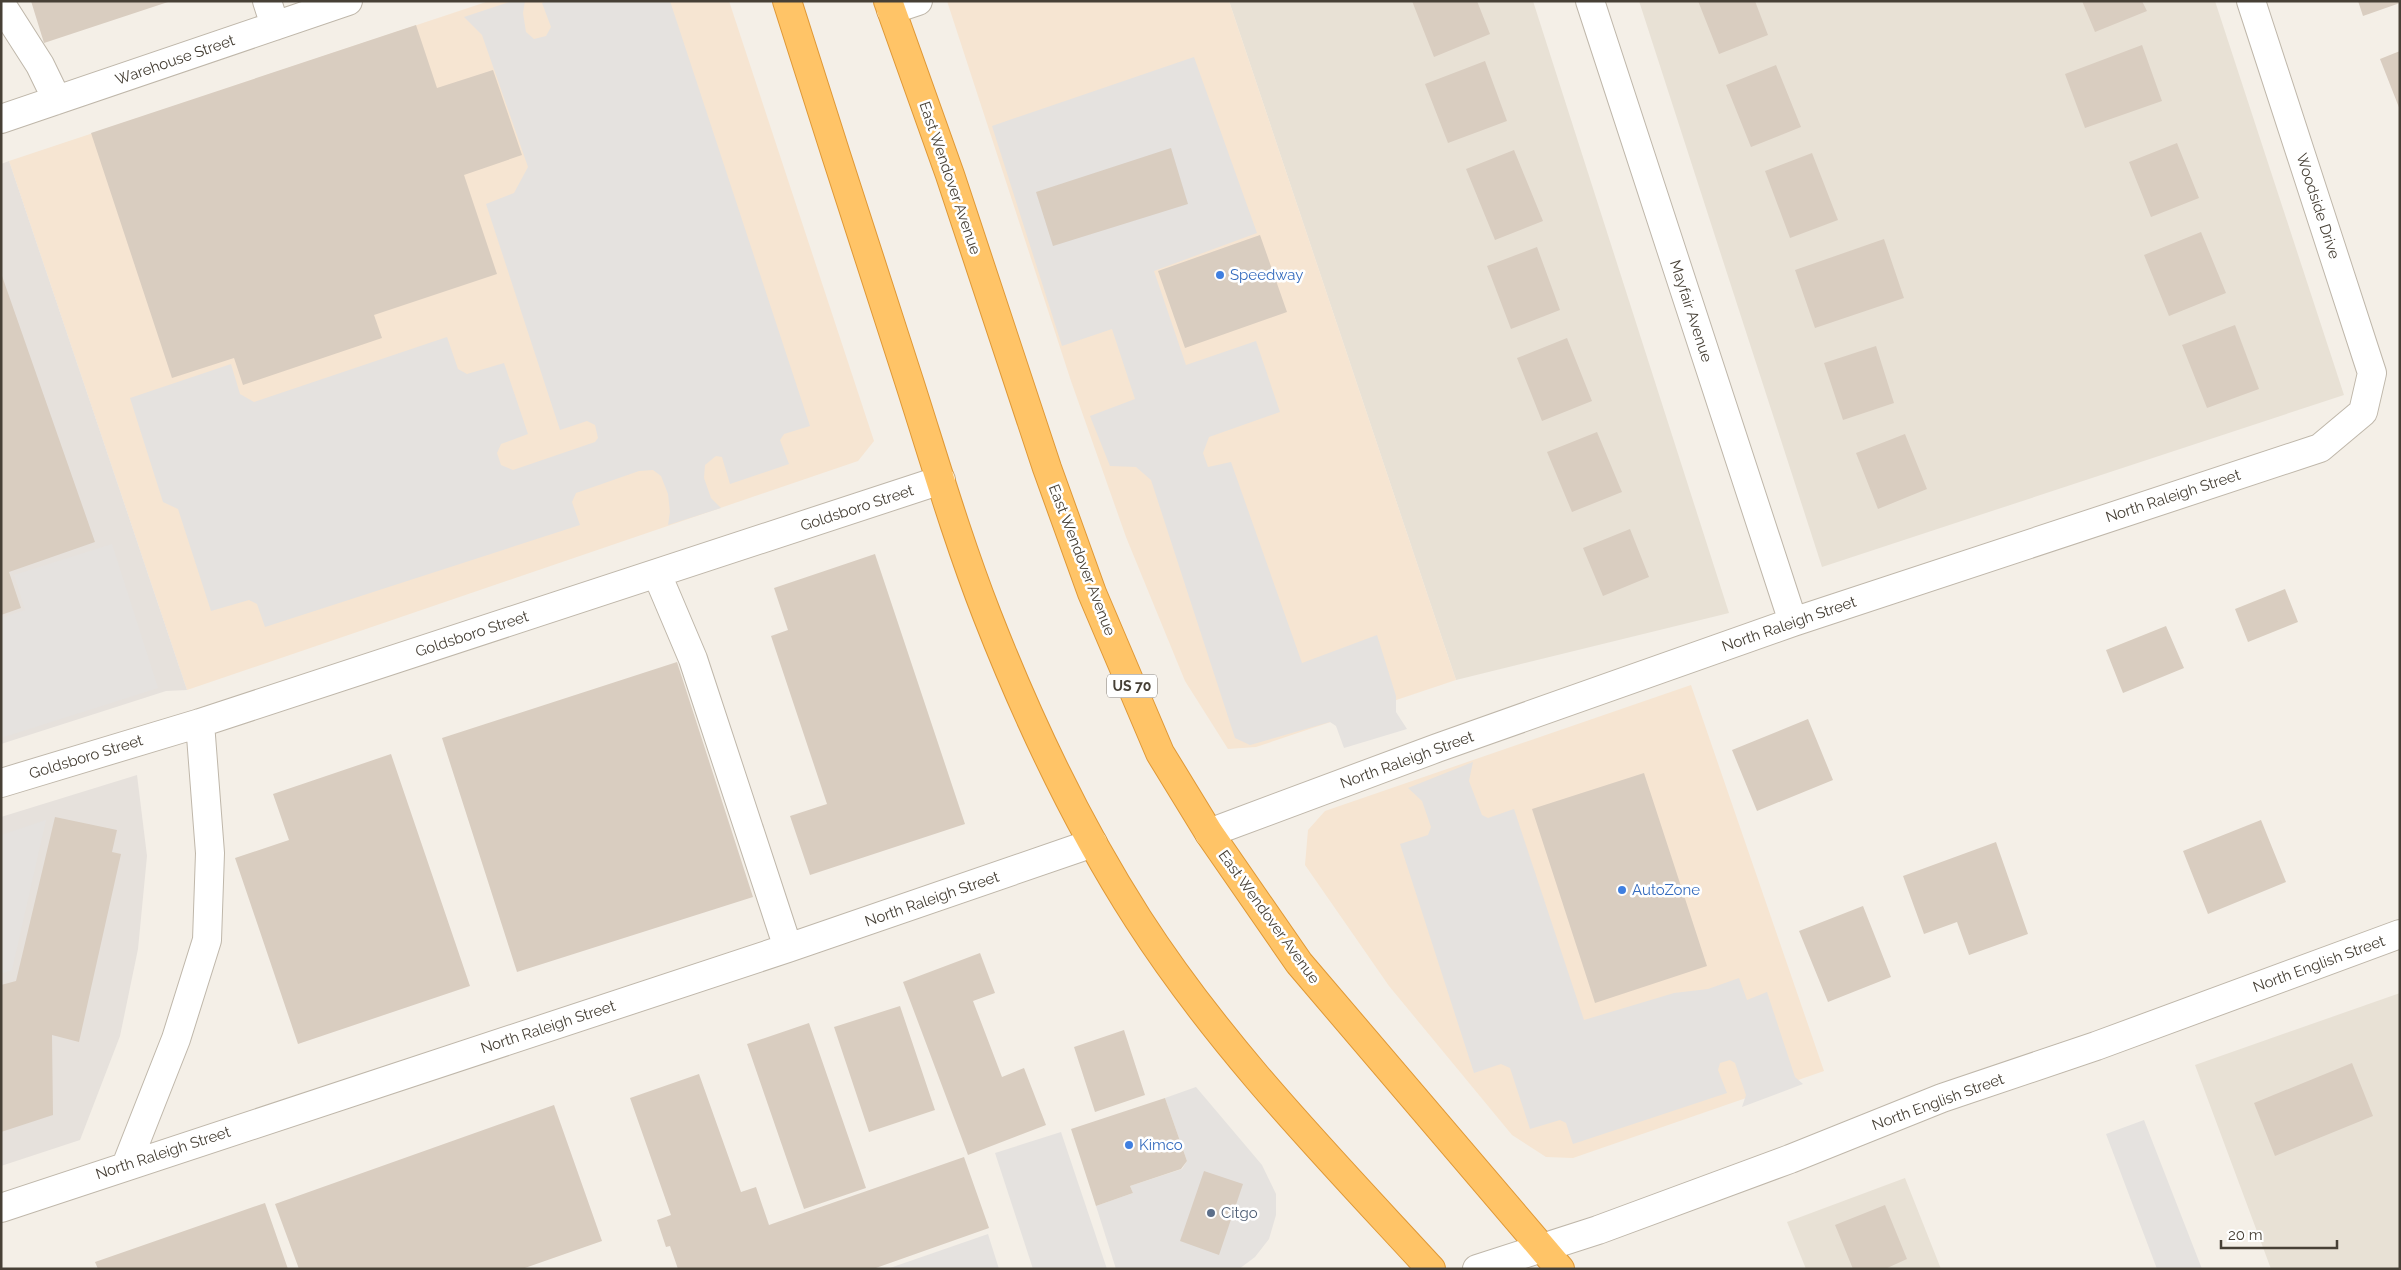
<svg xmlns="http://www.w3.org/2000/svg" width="2401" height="1270" font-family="Raleway,sans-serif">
<rect width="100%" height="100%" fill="#f4efe7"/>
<path fill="#e8e1d5" d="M1229,1H1533L1729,613L1456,680Z
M1639,1H2215L2344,395L1822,567Z
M2400,993V1269H2271L2195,1065Z
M1905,1178L1941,1269H1806L1787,1222Z"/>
<path fill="#f6e5d2" d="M489,1H729L874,441L858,461L187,690L9,161Z
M947,1H1229L1456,680L1256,747L1228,749L1185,681L1126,537L1071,381Z
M1691,685L1824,1071L1573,1158L1546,1157L1512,1135L1389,986L1305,865L1308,830L1325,811Z"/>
<path fill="#e6e1dc" d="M9,161L187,690L166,691L1,744V164Z
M137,775L147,856L138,949L120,1036L80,1140L1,1166V817Z"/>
<path fill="#e5e2df" d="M512,1H525L523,13L526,32L534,39L546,36L551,27L542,3L547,1H670L810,426L784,434L780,440L789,464L730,484L722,457L716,456L705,465L704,478L711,498L721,508L668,525L670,512L668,494L661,476L653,470L639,471L576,493L572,502L580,525L265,627L257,604L249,600L211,611L178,509L163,502L130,398L231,364L240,394L254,402L447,337L458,369L467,374L504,363L528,434L501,444L497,453L501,465L513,470L595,442L598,438L595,425L587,421L560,430L486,204L514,193L528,167L482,35L464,17Z
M1194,57L1257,233L1154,271L1186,365L1256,341L1280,412L1209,437L1203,453L1208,467L1231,462L1302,663L1377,635L1396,696V712L1407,729L1344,748L1336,726L1330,722L1250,745L1235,738L1151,480L1136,467L1110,466L1090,416L1135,399L1112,329L1062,346L992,126Z
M112,544L158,688L1,738V618L25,610L14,575Z
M1473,762L1469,781L1482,815L1488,818L1514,809L1584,1020L1674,993L1708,989L1739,978L1747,1000L1767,992L1795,1077L1803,1084L1742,1107L1746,1095L1735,1063L1730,1060L1720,1063L1718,1070L1727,1093L1573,1144L1566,1123L1560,1120L1530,1129L1510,1068L1501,1064L1474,1073L1400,844L1428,835L1431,827L1422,801L1408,788Z
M46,820L12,970L1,974V835Z
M1196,1087L1262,1165L1276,1194V1215L1269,1239L1255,1257L1239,1269H1116L1096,1206L1133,1193L1130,1186L1182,1169L1187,1161L1165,1098Z
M2144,1120L2202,1269H2157L2106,1134Z
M1061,1132L1107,1269H1033L995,1153Z
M988,1234L999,1269H887Z"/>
<path fill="#d9cdc0" d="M31,1H168V2L44,43Z
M1412,1H1477L1490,34L1434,57Z
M1698,1H1755L1768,35L1719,54Z
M2082,1H2142L2147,11L2095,32Z
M2358,1H2400V3L2363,16Z
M416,25L437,88L493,70L522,155L464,175L497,274L374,315L382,338L243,385L234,358L172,378L91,133Z
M2142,45L2162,101L2085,128L2065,74Z
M2400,51V110L2380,59Z
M1485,61L1507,121L1448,143L1425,84Z
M1776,65L1801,127L1751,147L1726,85Z
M2177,143L2199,198L2151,217L2129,162Z
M1171,148L1188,204L1053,246L1036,192Z
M1514,150L1543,221L1495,240L1466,169Z
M1812,153L1838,220L1790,238L1765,171Z
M2201,232L2226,293L2169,316L2144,255Z
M1260,235L1287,312L1185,348L1158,271Z
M1884,239L1904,298L1815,328L1795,270Z
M1537,247L1560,310L1511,329L1487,266Z
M1,273L95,542L9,572L21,608L1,615Z
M2235,325L2259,389L2207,408L2182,345Z
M1567,338L1592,401L1542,421L1517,358Z
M1876,346L1894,403L1843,420L1824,363Z
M1597,432L1622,492L1572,512L1547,452Z
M1905,434L1927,489L1878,509L1856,453Z
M1630,529L1649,577L1603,596L1583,548Z
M875,554L965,824L810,875L790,816L827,804L771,636L788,630L774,588Z
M2285,589L2298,622L2248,642L2235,609Z
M2166,626L2184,668L2123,693L2106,650Z
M677,662L753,897L517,972L442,738Z
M1808,719L1833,780L1757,811L1732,750Z
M391,754L470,986L298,1044L235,858L289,840L273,794Z
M1644,773L1707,966L1595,1003L1532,809Z
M55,817L117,830L112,852L121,854L79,1042L52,1035L53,1115L1,1132V985L16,981Z
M2261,820L2286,882L2208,914L2183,851Z
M1996,842L2028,934L1969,955L1957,922L1924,934L1903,876Z
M1863,906L1891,977L1828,1002L1799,931Z
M980,953L995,993L973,1001L1002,1077L1024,1068L1046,1125L968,1155L903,982Z
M900,1006L935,1110L869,1132L834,1027Z
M809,1023L866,1188L804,1209L747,1044Z
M1124,1030L1145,1095L1095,1112L1074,1047Z
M2352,1063L2373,1116L2275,1156L2254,1103Z
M699,1074L741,1192L756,1187L769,1225L964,1157L989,1228L873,1269H678L670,1246L666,1247L657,1220L671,1215L630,1098Z
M1165,1098L1187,1161L1181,1169L1130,1186L1133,1193L1096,1206L1071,1129Z
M554,1105L602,1241L522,1269H299L275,1204Z
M1204,1171L1243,1184L1219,1255L1180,1241Z
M265,1203L288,1269H98L95,1262Z
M1885,1205L1907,1259L1885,1269H1853L1835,1225Z"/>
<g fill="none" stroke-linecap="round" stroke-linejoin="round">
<defs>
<path id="minor" d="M267,1L275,26
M1590,1L1793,622
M1,4L40,65L57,100
M891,10L918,1
M1,119L348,1
M657,574L693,659L788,948
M1,783L200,723L941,480
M1209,833L1437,748L1793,622L2320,448L2363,412L2372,373L2251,1
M126,1166L176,1039L207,940L210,853L200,723
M1,1208L788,948L1093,843
M1477,1269L1598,1230L1790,1159L1942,1098L2096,1046L2400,934"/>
<path id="highway" d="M787,1C827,128 868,254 909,381C934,459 957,538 987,615C1028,720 1077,824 1138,919C1221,1048 1328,1157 1431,1269
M888,1L950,175L1047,468L1092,593L1160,753L1209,833L1299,963L1560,1269"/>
</defs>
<use href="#minor" stroke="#bfb7aa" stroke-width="30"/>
<use href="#highway" stroke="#df9836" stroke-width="30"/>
<use href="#minor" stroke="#fff" stroke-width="28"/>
<use href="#highway" stroke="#ffc467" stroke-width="28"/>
</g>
<g fill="#3f7fe0" stroke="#fff" stroke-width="2">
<circle cx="1220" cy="275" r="5"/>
<circle cx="1622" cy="890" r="5"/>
<circle cx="1129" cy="1145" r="5"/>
</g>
<circle fill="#5c6f8a" stroke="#fff" stroke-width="2" cx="1211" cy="1213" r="5"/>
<g text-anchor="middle" stroke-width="5" stroke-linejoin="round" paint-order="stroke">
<rect fill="#fff" stroke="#7e7972" stroke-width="1" x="1107" y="674.5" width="50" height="23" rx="4"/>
<g font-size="14" font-weight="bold" fill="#474036">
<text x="1132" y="691">US 70</text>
</g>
<g font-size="15" fill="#474036" stroke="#fff">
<text transform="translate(175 60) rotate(-19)" y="5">Warehouse Street</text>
<text transform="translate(950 178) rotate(71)" y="5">East Wendover Avenue</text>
<text transform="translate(2318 206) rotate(72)" y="5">Woodside Drive</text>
<text transform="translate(1691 311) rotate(72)" y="5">Mayfair Avenue</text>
<text transform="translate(2173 496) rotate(-18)" y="5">North Raleigh Street</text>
<text transform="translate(857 508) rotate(-18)" y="5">Goldsboro Street</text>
<text transform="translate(1082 560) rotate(69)" y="5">East Wendover Avenue</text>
<text transform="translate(1789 624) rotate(-19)" y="5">North Raleigh Street</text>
<text transform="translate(472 634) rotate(-18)" y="5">Goldsboro Street</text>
<text transform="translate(86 757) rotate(-17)" y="5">Goldsboro Street</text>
<text transform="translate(1407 760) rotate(-20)" y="5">North Raleigh Street</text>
<text transform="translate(932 899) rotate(-19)" y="5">North Raleigh Street</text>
<text transform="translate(1269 917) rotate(54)" y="5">East Wendover Avenue</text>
<text transform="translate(2319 964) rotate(-20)" y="5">North English Street</text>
<text transform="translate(548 1027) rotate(-18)" y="5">North Raleigh Street</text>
<text transform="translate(1938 1102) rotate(-20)" y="5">North English Street</text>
<text transform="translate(163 1153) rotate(-18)" y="5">North Raleigh Street</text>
</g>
<g font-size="15" fill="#366cbe" stroke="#fff" text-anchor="start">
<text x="1230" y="280">Speedway</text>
<text x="1632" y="895">AutoZone</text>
<text x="1139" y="1150">Kimco</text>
</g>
<g font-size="15" fill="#4e5e75" stroke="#fff" text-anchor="start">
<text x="1221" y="1218">Citgo</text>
</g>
</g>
<rect width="2401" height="1270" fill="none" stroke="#474036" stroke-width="5"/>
<path d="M2221 1240v8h116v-8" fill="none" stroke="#474036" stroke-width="2.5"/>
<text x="2228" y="1240" font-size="15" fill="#474036" stroke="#ffffff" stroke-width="4" paint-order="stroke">20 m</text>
</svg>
